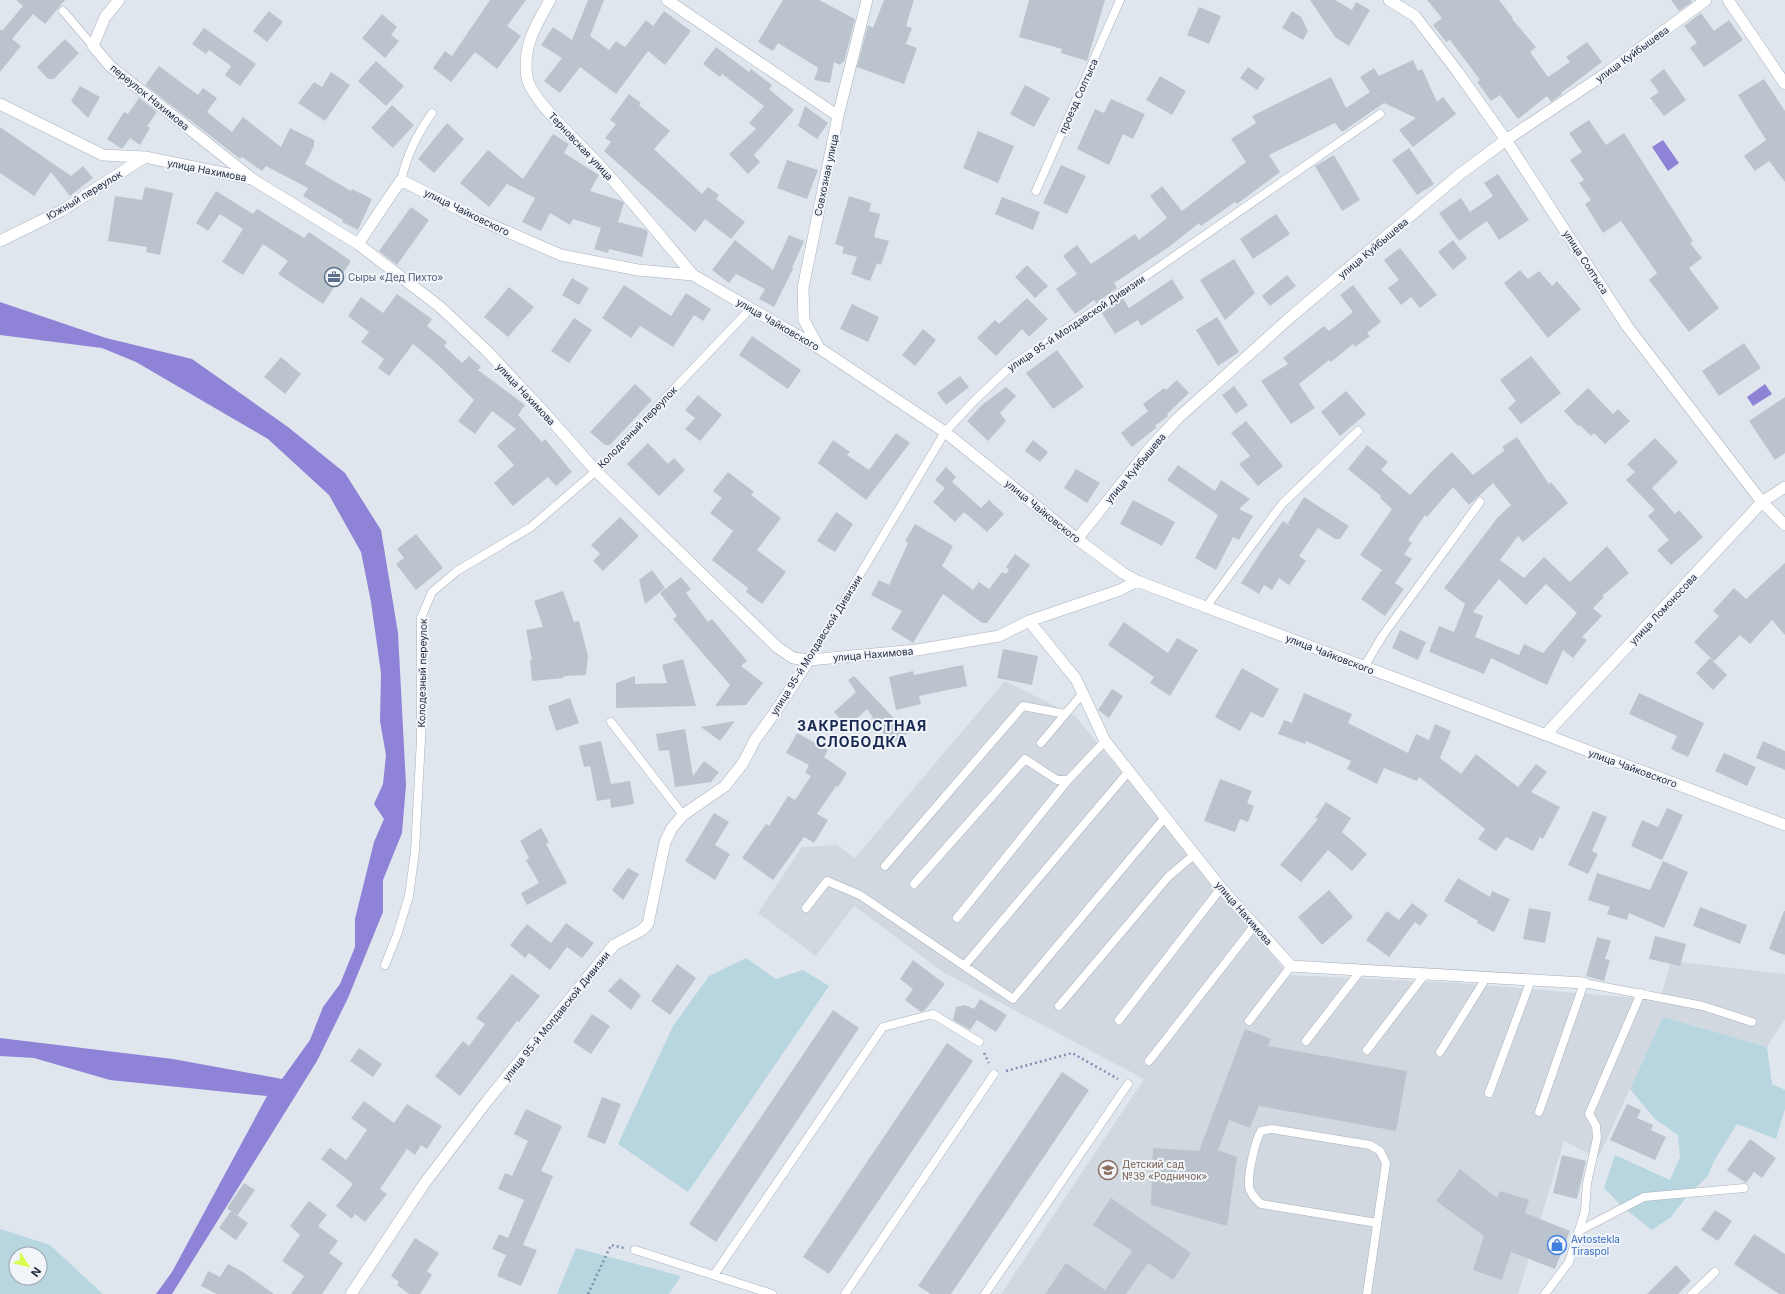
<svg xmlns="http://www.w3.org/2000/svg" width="1785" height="1294" font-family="Inter,sans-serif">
<rect width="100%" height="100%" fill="#e0e6ed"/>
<path fill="#d1d8e0" d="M1005,681L1075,716L1289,975L1457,983L1660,1000L1671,961L1785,974V1019L1767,1047L1663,1017L1598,1158L1564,1141L1518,1294H1001L1144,1079L943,972L854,906L816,956L758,913L802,847L837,845L855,858Z"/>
<path fill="#b7d6e0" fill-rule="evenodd" d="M746,958L776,979L803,970L829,986L688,1192L618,1144L673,1026L709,976Z
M1663,1017L1767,1047L1772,1084L1785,1090V1109L1776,1139L1737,1124L1714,1161L1708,1176L1688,1195L1671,1217L1652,1230L1624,1208L1604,1188L1615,1155L1670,1180L1680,1157L1678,1135L1655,1119L1630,1089Z
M0,1229L50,1245L103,1294H0ZM16,1254H40V1278H16Z
M576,1248L681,1276L669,1294H557Z"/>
<path fill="#8e83d7" d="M1663,140L1679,163L1668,171L1652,147Z
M0,302L106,338L192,359L288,427L345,473L381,530L398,633L406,785L402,833L383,880V912L348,998L317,1061L172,1294H156L172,1272L267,1096L110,1080L34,1058L0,1056V1038L173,1059L282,1079L310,1040L323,1007L340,984L355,947V919L374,842L384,819L374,804L383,784L386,755L380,721L381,673L371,602L361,552L329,495L268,439L136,362L102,348L0,335Z
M1765,384L1772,394L1753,406L1747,397Z"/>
<path fill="#bbc4cd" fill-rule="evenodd" d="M16,0H65L45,24L33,14L12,39L21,46L0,72V29L2,31L23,6Z
M490,0H526L507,26L521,36L497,69L475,52L451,82L433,68L445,51L452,56Z
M588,0H604L590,36L609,50L616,41L625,47L646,20L653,26L664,11L691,31L665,65L648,51L616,94L580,67L560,93L544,81L562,58L541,45L553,27L572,40Z
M783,0H819L855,19L844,62H842L840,65L834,62L830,83L814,80L818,69L817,67L778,43L773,51L758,42Z
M884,0H914L906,26L912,28L906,44L917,48L904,84L857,67L868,25L873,28Z
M1029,0H1105L1087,61L1061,53L1062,49L1019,37Z
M1310,0H1335L1352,10L1356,2L1370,10L1349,46L1335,37Z
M1427,0H1499L1513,18L1512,19L1536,47L1530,52L1548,77L1570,62L1566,57L1587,42L1602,62L1561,93L1562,94L1551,102L1547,96L1518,119L1500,95L1491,101L1477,82L1480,80L1450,40L1446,42L1433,25L1442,18Z
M1671,0H1691L1692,2L1679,11Z
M1199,7L1221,16L1209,44L1187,35Z
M269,11L283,22L267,42L253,31Z
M1292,11L1301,17L1308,31L1303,40L1282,28Z
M1701,13L1714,31L1729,20L1743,40L1704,67L1690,48L1697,43L1684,26Z
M382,14L397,27L391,35L399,41L385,58L362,38Z
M204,28L256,64L240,86L225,75L231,66L209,50L206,54L192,44Z
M65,39L79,53L54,79H48L37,67Z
M716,47L749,72L751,69L772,85L769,89L794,110L754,155L760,162L748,174L729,154L756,129L749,123L764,106L722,74L720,77L703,64Z
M1413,60L1418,71L1422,69L1437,102L1443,97L1456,114L1413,147L1399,130L1416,118L1384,103L1342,132L1335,123L1269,155L1280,172L1237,204L1235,202L1201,226L1199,223L1169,247L1114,283L1117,288L1096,303L1094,300L1075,314L1056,289L1077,274L1063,256L1077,245L1091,264L1135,234L1139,240L1167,218L1150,196L1162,186L1182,211L1246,162L1231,139L1256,123L1252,116L1331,77L1346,108L1370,92L1360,77L1374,68L1379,76Z
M376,61L404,86L386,106L358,81Z
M159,66L198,95L203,88L217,98L207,112L232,132L243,117L281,147L290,128L314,140V146L305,164L351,191L352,189L372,199L358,230L342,222L343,220L303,196L308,188L266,166L262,171L242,157L240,159L145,85Z
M1248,67L1265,79L1257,90L1240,78Z
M1664,69L1686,100L1664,116L1650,98L1659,92L1650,80Z
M331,72L350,85L325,121L298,103L314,82L322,87Z
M1160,76L1186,91L1172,115L1146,100Z
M1764,79L1785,111V182L1769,161L1755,171L1744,156L1766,140L1738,95Z
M1025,85L1050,98L1034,127L1010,114Z
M80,86L100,97L88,118L71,101Z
M629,94L641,103L639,105L670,131L654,149L702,194L708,187L719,195L716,199L745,222L731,239L705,219L695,232L604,151L611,142L605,138L616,124L610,120Z
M139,98L157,112L147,126L150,128L140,145L130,138L122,149L107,139L124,112L128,114Z
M1111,99L1145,114L1133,139L1123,134L1109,165L1077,149L1095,109L1104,113Z
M392,105L414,125L393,148L371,128Z
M805,106L828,123L817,139L798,126Z
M1589,120L1606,145L1624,133L1693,241L1690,243L1702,258L1689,268L1719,308L1689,332L1649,280L1657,273L1621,221L1603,233L1585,204L1591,200L1579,183L1584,180L1570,160L1582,152L1569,133Z
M447,123L464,139L434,173L418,159Z
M0,127L71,176L83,166L93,178L70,196L51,172L34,196L0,173Z
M978,131L1014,146L998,183L963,168Z
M553,134L569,144L564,153L599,175L590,191L622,201L624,203L618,222L645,229L648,232L642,257L609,249L608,253L594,249L601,228L573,219L570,225L550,213L541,231L522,222L535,198L507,184L489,207L460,183L488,150L523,179Z
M1409,148L1434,184L1417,195L1392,160Z
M1334,155L1360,200L1342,211L1315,166Z
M787,160L818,170L807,199L777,188Z
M1061,165L1086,176L1067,214L1043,203Z
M1498,174L1529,220L1499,240L1487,221L1459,241L1439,213L1461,198L1470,212L1493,196L1484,183Z
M145,187L173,193L160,255L146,252L147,247L108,241L115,196L142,200Z
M216,191L253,214L257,209L304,238L309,232L351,261L323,304L278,274L288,261L263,244L243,275L222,262L243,229L220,214L208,231L196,223Z
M849,196L871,203L869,211L880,214L874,237L889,241L881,265L877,263L870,281L851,274L857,257L842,253L844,247L835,244Z
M1002,197L1040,212L1033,230L995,214Z
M411,207L429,220L397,265L379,251Z
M1276,214L1290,234L1253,259L1240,239Z
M789,235L804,241L792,268L793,269L774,307L759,299L765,289L736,274L729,283L712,270L735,240L773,270Z
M1453,240L1467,258L1453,270L1438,252Z
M1400,248L1437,295L1420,308L1411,297L1401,305L1388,288L1399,280L1384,260Z
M1234,259L1255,293L1225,320L1200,280Z
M1027,265L1048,286L1035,298L1015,277Z
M1520,270L1528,279L1539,271L1552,286L1557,281L1581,309L1548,338L1504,283Z
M1287,275L1296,286L1270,306L1262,296Z
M572,278L589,288L579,305L562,295Z
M1172,279L1184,298L1141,326L1138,320L1115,334L1101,312L1123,298L1129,308Z
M624,285L671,316L686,293L711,309L703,321L694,315L673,347L640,326L631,338L602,318Z
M1353,285L1381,322L1367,333L1370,336L1355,347L1353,344L1331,362L1329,360L1299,384L1315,408L1291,424L1261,381L1288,364L1283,358L1324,326L1329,331L1353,312L1340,295Z
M509,287L534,307L508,337L484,317Z
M397,294L432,319L427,326L447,342L444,346L462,363L469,356L481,367L478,370L525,405L518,415L542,442L545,439L572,472L556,486L548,477L513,506L494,483L514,465L497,446L516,429L492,411L475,434L458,421L474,400L437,364L413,344L389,376L378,368L384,359L361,342L369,332L348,316L361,297L383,313Z
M1027,298L1048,319L1029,337L1022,329L996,356L977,338L995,320L999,324Z
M852,304L879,317L868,342L840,329Z
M1217,317L1239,352L1218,366L1196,330Z
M574,318L592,330L569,363L551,351Z
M923,329L936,340L915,366L902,355Z
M752,336L801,370L788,389L739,355Z
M1744,343L1761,368L1719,396L1702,371Z
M1057,350L1084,387L1053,409L1026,373Z
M1531,356L1561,393L1521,424L1508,408L1516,401L1500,380Z
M281,357L301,374L285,394L264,377Z
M960,376L969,387L946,405L937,393Z
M1177,380L1189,393L1167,414L1168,416L1155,426L1157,427L1132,447L1121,433L1148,411L1143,404L1164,388L1166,390Z
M635,384L652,400L610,445H605L590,432Z
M1234,386L1248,405L1236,414L1222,395Z
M1006,387L1016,396L1000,413L1006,421L988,441L967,421L982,405Z
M1588,388L1613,414L1618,409L1630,421L1605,444L1594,433L1591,436L1580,425L1578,426L1564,411Z
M1346,391L1366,414L1340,436L1321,412Z
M698,395L722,415L700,441L685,429L695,418L685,410Z
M1785,397V453L1775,460L1749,421Z
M1246,421L1283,466L1258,486L1239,464L1250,456L1231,433Z
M896,433L910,443L866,500L818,463L833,440L850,452L847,455L869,470Z
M1517,437L1549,484L1551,482L1568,503L1523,542L1518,536L1500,560L1524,578L1544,557L1570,582L1607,546L1629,573L1602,596L1604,597L1593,608L1602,616L1582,637L1587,640L1573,658L1563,650L1547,685L1491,658L1484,674L1429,652L1439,626L1454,632L1465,604L1444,588L1498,517L1511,505L1493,483L1469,505L1453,487L1427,517L1425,515L1408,540L1412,543L1404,554L1412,559L1395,583L1404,589L1385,616L1361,599L1382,570L1360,555L1392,509L1380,498L1381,496L1348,469L1367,445L1388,462L1381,470L1410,495L1434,469L1452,452L1473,475L1505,450L1502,447ZM1499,579L1526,605L1546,584L1577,613L1543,653L1524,644L1519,655L1475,637L1483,616L1473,612Z
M1655,438L1678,462L1652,488L1675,514L1679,510L1703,537L1671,565L1657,550L1669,540L1648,516L1655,510L1626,480L1635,472L1627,464Z
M1033,440L1048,452L1040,462L1025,451Z
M648,443L668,464L674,458L685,470L659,496L627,464Z
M1178,465L1215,491L1221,480L1250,499L1239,509L1253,516L1239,540L1233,537L1216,570L1195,558L1218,515L1167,480Z
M946,467L956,477L952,482L981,508L989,500L1004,514L987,532L964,512L955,522L933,502L945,488L935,480Z
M1076,469L1100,483L1087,503L1064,488Z
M728,472L754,492L751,495L781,518L757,550L786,572L762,604L746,592L748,588L712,560L733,531L710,513L722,498L713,491Z
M1304,497L1349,526L1340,539H1335L1318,528L1299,556L1306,561L1289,585L1279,578L1272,590L1264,585L1259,594L1241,583L1261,552L1283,521L1291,526L1288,523Z
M1133,500L1175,522L1162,546L1120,524Z
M836,512L853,524L835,552L817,541Z
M620,517L639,536L603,571L593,561L600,554L591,545Z
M915,524L953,546L942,566L973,590L979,582L989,589L1002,572L1006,574L1009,570L1006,567L1015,554L1030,565L987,623H982L943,594L913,643L891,629L902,611L871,595L879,580L889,585L908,543L905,541Z
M416,534L443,568L416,590L396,564L404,558L397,549Z
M1785,563V635L1772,620L1750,644L1740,635L1714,661L1694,642L1719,616L1713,611L1734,588L1746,599Z
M652,570L665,588L645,604L639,580Z
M681,577L691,589L686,593L708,622L712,619L747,661L741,666L763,683L746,705L715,706L730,685L673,619L677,616L660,593Z
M563,591L574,622L579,621L588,656L586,675L563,676L564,678L532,681L530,660H532L526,630L543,627L534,601Z
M1124,622L1168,653L1177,638L1198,650L1170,696L1150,683L1154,677L1108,645Z
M1400,630L1426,642L1418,660L1392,648Z
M1003,649L1038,656L1032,685L997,678Z
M1710,658L1727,675L1713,690L1696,673Z
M683,659L696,706L616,708V683L635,676V684L667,683L662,665Z
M963,665L967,686L919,696L921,704L896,710L889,677L913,671L914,675Z
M1242,668L1279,689L1263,718L1251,712L1240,731L1215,717Z
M854,676L908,733L891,744L867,709L848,727L834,712L856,692L848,680Z
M1112,689L1123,696L1109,718L1098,710Z
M1304,693L1352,714L1348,723L1408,753L1416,734L1429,740L1435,724L1451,731L1440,758L1461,774L1476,754L1518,787L1536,764L1547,772L1531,792L1560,807L1543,839L1540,837L1533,851L1506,837L1496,851L1478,839L1485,829L1419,777L1417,781L1384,768L1377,784L1347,769L1351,761L1306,741L1305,744L1278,734L1284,720L1292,723Z
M1639,693L1704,723L1688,757L1671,749L1677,736L1629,714Z
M570,698L579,723L556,731L548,706Z
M735,721L720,741L701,727Z
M685,729L693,776L704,761L719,772L711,782L675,787L669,750L659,751L656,734Z
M797,733L828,750L824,757L847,773L838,787L836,786L817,814L828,820L814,843L804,837L773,880L742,858L766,824L769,826L788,796L795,800L811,776L805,773L809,765L786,753Z
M601,741L611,784L630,781L634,804L611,808L610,799L597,801L590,766L584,767L579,746Z
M1763,741L1785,751V770L1756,758Z
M1724,753L1756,767L1747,786L1715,771Z
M1220,779L1252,791L1247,803L1254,806L1248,822L1240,819L1235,832L1204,821Z
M1326,802L1351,818L1342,832L1367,854L1352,871L1328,850L1301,882L1280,865L1318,819L1315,818Z
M1667,808L1683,815L1662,860L1631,846L1642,820L1658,827Z
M1593,811L1607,817L1592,851L1598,854L1588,874L1568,865Z
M714,813L729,822L715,845L730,854L715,880L685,861Z
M541,828L549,842L546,844L567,883L527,905L521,893L539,883L526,860L529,858L520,841Z
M1663,861L1688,872L1664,928L1629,913L1627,920L1607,914L1610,907L1588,900L1597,873L1650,890Z
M628,868L639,874L623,900L612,890Z
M1458,878L1490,897L1492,891L1510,899L1494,932L1477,923L1478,921L1444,901Z
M1329,890L1353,917L1322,945L1298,917Z
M1412,903L1428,915L1420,926L1415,922L1389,957L1366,940L1387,911L1399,920Z
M1700,907L1747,925L1740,944L1693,926Z
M1529,908L1551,912L1545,943L1523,939Z
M1784,911H1785V955L1769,949Z
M566,923L594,943L582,958L567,947L550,970L529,953L525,958L510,945L527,924L551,943Z
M1655,936L1686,944L1680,966L1649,959Z
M1597,937L1611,941L1605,959L1610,960L1604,981L1586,976Z
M913,960L945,984L925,1010L921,1012L905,1000L913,989L900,979Z
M677,964L696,978L670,1015L651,1001Z
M512,974L540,996L519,1022L517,1021L460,1096L435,1076L463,1041L469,1046L485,1024L476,1018Z
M620,978L641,995L631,1010L608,991Z
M980,999L1007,1015L996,1032L977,1020L970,1030L953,1020L956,1007L965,1005L974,1009Z
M833,1010L859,1028L716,1242L689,1224Z
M592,1014L610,1026L591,1054L573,1042Z
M1245,1029L1271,1039L1268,1046L1407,1071L1396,1131L1259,1106L1250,1128L1229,1120L1218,1150L1237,1157L1227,1226L1151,1205L1153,1148L1199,1151Z
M947,1043L973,1061L829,1274L803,1257Z
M359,1048L382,1064L373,1077L350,1061Z
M1062,1072L1089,1090L951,1294H931L918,1286Z
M602,1097L621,1104L605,1144L587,1137Z
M364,1101L394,1123L407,1104L442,1126L427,1149L421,1145L415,1155L407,1149L380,1189L387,1194L365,1222L355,1214L352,1219L336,1206L353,1184L321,1159L330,1148L346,1160L367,1130L351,1118Z
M1627,1104L1641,1110L1637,1118L1653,1125L1651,1130L1666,1137L1655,1160L1610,1140Z
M526,1109L562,1126L541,1171L553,1176L523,1245L537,1250L521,1286L497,1276L506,1255L492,1249L499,1234L508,1238L524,1200L498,1189L505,1173L512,1176L528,1141L514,1134Z
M1750,1139L1776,1158L1762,1178L1754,1172L1746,1183L1727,1170Z
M1562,1155L1586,1161L1577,1199L1553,1193Z
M1460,1169L1497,1198L1500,1191L1529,1200L1525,1213L1570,1231L1555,1269L1511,1252L1502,1280L1473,1270L1484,1236L1436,1201Z
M244,1183L255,1190L237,1216L227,1208Z
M1111,1198L1191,1253L1173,1280L1148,1263L1126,1294H1045L1066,1263L1105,1290L1132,1251L1093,1225Z
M309,1201L327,1215L318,1226L338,1241L329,1253L343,1263L322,1294H291L304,1276L282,1261L300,1235L290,1226Z
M1715,1210L1732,1221L1718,1241L1701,1230Z
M231,1211L248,1223L236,1240L219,1228Z
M1754,1234L1785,1254V1294H1779L1734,1264Z
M415,1238L439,1253L427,1271L432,1275L420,1294H409L397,1285L399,1282L391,1276Z
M228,1264L243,1272L274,1294H217L201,1286L208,1271L220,1277Z
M1676,1265L1691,1281L1678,1294H1647Z"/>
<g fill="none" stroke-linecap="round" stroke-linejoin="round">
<defs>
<path id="service" d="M63,11L93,46
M401,180C408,153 416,136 432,113
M1036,191L1120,0
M1206,607L1282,504L1358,431
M809,660L945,432L975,400L1011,366L1156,269L1380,114
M1364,667L1383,635L1480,502
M611,722L683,815
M1041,743L1083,693
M885,866L1023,706L1065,714
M914,884L1025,759L1057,780H1068L1105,741
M806,908L827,881L860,895L1013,999L1166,816
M957,918L1068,780
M385,965L397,935L409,896L415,851L421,739V618L432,592L457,571L531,527L596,471L751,308
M965,965L1129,771
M1059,1006L1168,877L1195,854
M1119,1020L1221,888
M1249,1021L1291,966
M1306,1041L1361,970
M1367,1050L1425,974
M1440,1052L1486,978
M1149,1061L1254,926
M1489,1093L1531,980
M1539,1112L1584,983L1703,1006L1752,1022
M1579,1231L1644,1197L1744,1188
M635,1250L772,1294
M714,1275L883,1027L933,1014L979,1042
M845,1294L994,1074
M985,1294L1128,1084
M1367,1294L1386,1163L1380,1151L1370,1145L1272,1129L1261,1131C1255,1141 1248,1173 1249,1186C1250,1194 1256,1199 1261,1204L1377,1223
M1545,1294L1569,1262L1585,1211L1587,1183L1597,1138L1596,1126L1589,1114L1641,993
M1692,1294L1715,1272"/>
<path id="minor" d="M119,0L105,17L93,46L110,66L250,177
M550,0C536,25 522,47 527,77C530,100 585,148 602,168C633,202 663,239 693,275
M667,0L838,116
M1389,0L1415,16L1457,71L1506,140L1627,326L1762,502L1785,525
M1728,0L1785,84
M0,104L103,155L145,157L252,179L358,244L439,306L487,351L543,411L596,471L777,647L793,658L809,660L917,650L999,636L1029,621L1120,590L1137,581
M0,241L61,211L145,157
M358,244L401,180L478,219L561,255L638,270L693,275L819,348L945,432L1077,539L1123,573L1137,581L1785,825
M819,348L804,320L803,288L838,116L867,0
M1077,539L1151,447L1178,418L1293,315L1460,174L1506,140L1608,72L1706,0
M1029,621L1076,679L1105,741L1221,888L1291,966L1584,983
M1545,735L1762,502L1785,487
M351,1294L424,1184L487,1101L614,945L642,930L648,924L665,842L672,828L683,815L725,786L743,763L755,740L780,705L809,660"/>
</defs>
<use href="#service" stroke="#aab1bc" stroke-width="9"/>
<use href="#minor" stroke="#aab1bc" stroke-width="12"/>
<path stroke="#7e90b3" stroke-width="2.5" stroke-dasharray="2 3" stroke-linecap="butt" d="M984,1053L989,1063
M1006,1071L1072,1053L1118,1079
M588,1294L611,1245L624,1248"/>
<use href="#service" stroke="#fff" stroke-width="8"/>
<use href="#minor" stroke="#fff" stroke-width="11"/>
</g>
<defs>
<symbol id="office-ring" viewBox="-11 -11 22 22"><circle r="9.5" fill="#f1f5f9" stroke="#5c6f8a" stroke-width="1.5"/><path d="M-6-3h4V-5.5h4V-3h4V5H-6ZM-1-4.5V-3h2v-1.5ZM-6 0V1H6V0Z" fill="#5c6f8a"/></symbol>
<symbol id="school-ring" viewBox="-11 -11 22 22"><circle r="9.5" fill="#f1f5f9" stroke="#8d6e63" stroke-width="1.5"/><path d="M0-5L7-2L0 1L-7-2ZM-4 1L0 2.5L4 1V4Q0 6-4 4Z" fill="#8d6e63"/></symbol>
<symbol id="shop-ring" viewBox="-11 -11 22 22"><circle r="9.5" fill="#f1f5f9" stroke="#3f7fe0" stroke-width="1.5"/><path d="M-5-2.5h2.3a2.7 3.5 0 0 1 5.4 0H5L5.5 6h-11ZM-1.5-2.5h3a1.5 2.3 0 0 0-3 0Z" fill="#3f7fe0"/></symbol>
</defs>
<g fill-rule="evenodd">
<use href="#office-ring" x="323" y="266" width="22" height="22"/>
<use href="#school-ring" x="1097" y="1159" width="22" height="22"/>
<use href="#shop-ring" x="1546" y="1234" width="22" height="22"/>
</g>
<g text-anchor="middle" stroke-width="4" stroke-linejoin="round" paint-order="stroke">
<g font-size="10" fill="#1f293f" stroke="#f1f5f9">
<text transform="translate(1632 54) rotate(-36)" y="4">улица Куйбышева</text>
<text transform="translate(1078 96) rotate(-66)" y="4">проезд Солтыса</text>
<text transform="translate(150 97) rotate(39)" y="4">переулок Нахимова</text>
<text transform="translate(581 146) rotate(47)" y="4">Терновская улица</text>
<text transform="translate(207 170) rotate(11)" y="4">улица Нахимова</text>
<text transform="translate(826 175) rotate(-78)" y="4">Совхозная улица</text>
<text transform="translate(84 195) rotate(-31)" y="4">Южный переулок</text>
<text transform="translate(467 212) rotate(26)" y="4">улица Чайковского</text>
<text transform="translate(1373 248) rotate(-40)" y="4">улица Куйбышева</text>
<text transform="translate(1586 262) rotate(57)" y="4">улица Солтыса</text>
<text transform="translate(1076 323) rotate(-34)" y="4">улица 95-й Молдавской Дивизии</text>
<text transform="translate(778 324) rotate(30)" y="4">улица Чайковского</text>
<text transform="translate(526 394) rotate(47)" y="4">улица Нахимова</text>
<text transform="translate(637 427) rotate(-46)" y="4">Колодезный переулок</text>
<text transform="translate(1135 468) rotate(-50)" y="4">улица Куйбышева</text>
<text transform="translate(1043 511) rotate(39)" y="4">улица Чайковского</text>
<text transform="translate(1663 609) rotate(-47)" y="4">улица Ломоносова</text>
<text transform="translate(816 645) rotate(-58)" y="4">улица 95-й Молдавской Дивизии</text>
<text transform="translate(873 654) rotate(-5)" y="4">улица Нахимова</text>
<text transform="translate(1330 654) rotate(21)" y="4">улица Чайковского</text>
<text transform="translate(422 673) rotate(-89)" y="4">Колодезный переулок</text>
<text transform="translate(1633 768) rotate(20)" y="4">улица Чайковского</text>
<text transform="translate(1244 913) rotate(49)" y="4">улица Нахимова</text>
<text transform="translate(556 1016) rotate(-51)" y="4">улица 95-й Молдавской Дивизии</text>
</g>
<g font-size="10" fill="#4e5e75" stroke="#f1f5f9" text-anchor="start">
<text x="348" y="281">Сыры «Дед Пихто»</text>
</g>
<g font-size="10" fill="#785e54" stroke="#f1f5f9" text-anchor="start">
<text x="1122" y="1168">Детский сад<tspan x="1122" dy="12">№39 «Родничок»</tspan></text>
</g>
<g font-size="10" fill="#366cbe" stroke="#f1f5f9" text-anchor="start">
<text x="1571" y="1243">Avtostekla<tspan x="1571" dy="12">Tiraspol</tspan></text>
</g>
<g font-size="14" font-weight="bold" letter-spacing="1" fill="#192952" stroke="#f1f5f9">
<text x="862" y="731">ЗАКРЕПОСТНАЯ<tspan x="862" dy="16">СЛОБОДКА</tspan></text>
</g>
</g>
<g transform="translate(28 1266) rotate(126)"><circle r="19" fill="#f1f5f9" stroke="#9da3af"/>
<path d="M0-3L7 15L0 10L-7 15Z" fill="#d7fe4d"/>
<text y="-6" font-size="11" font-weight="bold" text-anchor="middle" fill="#1f293f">N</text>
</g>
</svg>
